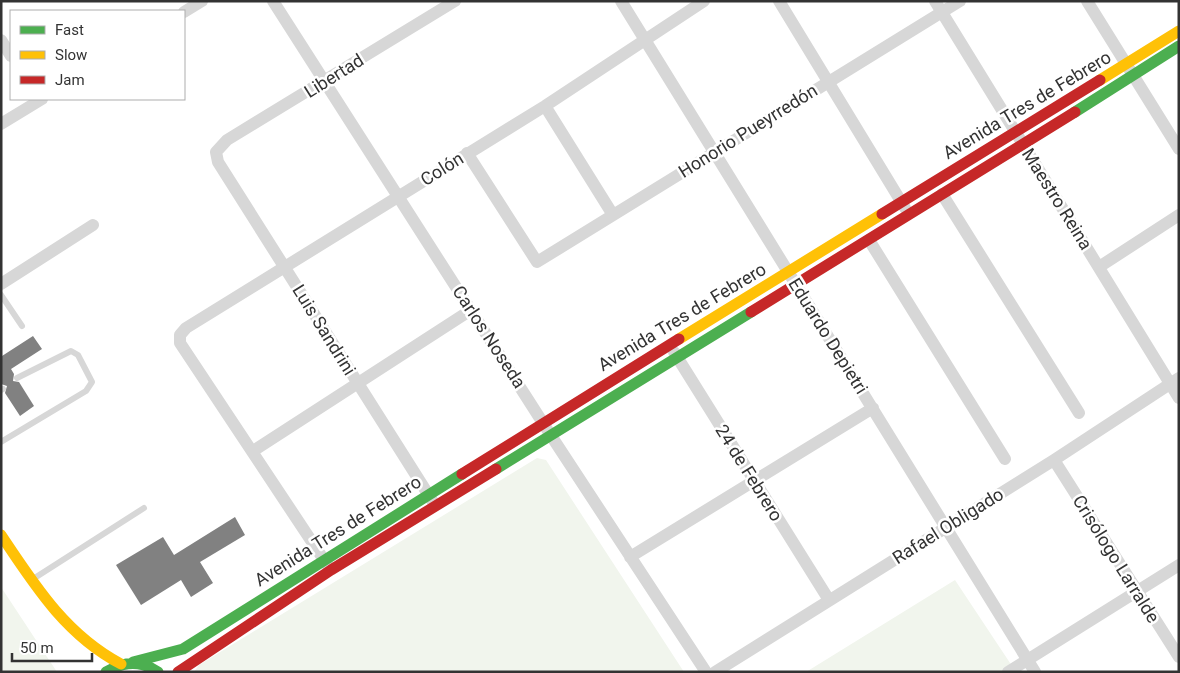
<svg xmlns="http://www.w3.org/2000/svg" width="1180" height="673" font-family="Roboto,sans-serif">
<rect width="100%" height="100%" fill="#fff"/>
<path fill="#f1f5ed" d="M537,458L546,460L684,672H194L199,665Z
M955,580L1016,672H806Z
M1,587L57,672H1Z"/>
<path fill="#818181" d="M33,336L42,349L11,369L14,374L13,381L19,382L34,406L20,416L5,393L7,386L1,384V354L2,356Z
M235,517L245,535L200,562L213,583L191,597L181,580L141,605L116,565L163,537L174,555Z"/>
<g fill="none" stroke-linecap="round" stroke-linejoin="round">
<path stroke="#d7d7d7" stroke-width="6" d="M1,295L22,326
M1,390L3,389
M1,442L86,391L92,382L78,355L71,351L17,378
M33,579L144,508"/>
<path stroke="#d7d7d7" stroke-width="12" d="M273,1L550,434L706,672
M621,1L1035,672
M779,1L905,208
M935,1L1179,398
M1087,1L1179,149
M184,12L202,1
M1,40L11,56
M545,106L613,215
M1,124L42,99
M467,153L537,262L960,1
M942,194L1079,413
M869,240L1005,459
M1099,267L1179,215
M1,284L93,225
M674,352L829,600
M253,451L471,310
M1054,460L1179,657
M433,502L218,162L216,152L227,140L455,1
M630,557L873,408
M328,566L180,343V335L186,328L545,106L704,1
M715,672L1054,460L1179,378
M1008,672L1179,565"/>
<path stroke="#4caf50" stroke-width="11" d="M1075,112L1179,46
M496,469L751,312
M133,662L183,649L462,474
M106,672C124,661 141,660 158,672"/>
<path stroke="#ffc107" stroke-width="11" d="M1100,80L1179,31
M679,339L882,214
M1,535C35,586 66,635 121,664"/>
<path stroke="#c62828" stroke-width="11" d="M882,214L1100,80
M751,312L1075,112
M462,474L679,339
M178,672L331,570L496,469"/>
</g>
<g text-anchor="middle" stroke-width="5" stroke-linejoin="round" paint-order="stroke">
<g font-size="18" fill="#333" stroke="#fff">
<text transform="translate(334 76) rotate(-32)" y="6">Libertad</text>
<text transform="translate(1027 105) rotate(-31)" y="6">Avenida Tres de Febrero</text>
<text transform="translate(748 131) rotate(-32)" y="6">Honorio Pueyrredón</text>
<text transform="translate(442 169) rotate(-32)" y="6">Colón</text>
<text transform="translate(1057 199) rotate(58)" y="6">Maestro Reina</text>
<text transform="translate(682 317) rotate(-31)" y="6">Avenida Tres de Febrero</text>
<text transform="translate(324 330) rotate(58)" y="6">Luis Sandrini</text>
<text transform="translate(828 336) rotate(58)" y="6">Eduardo Depietri</text>
<text transform="translate(489 337) rotate(57)" y="6">Carlos Noseda</text>
<text transform="translate(749 473) rotate(58)" y="6">24 de Febrero</text>
<text transform="translate(948 526) rotate(-32)" y="6">Rafael Obligado</text>
<text transform="translate(338 531) rotate(-32)" y="6">Avenida Tres de Febrero</text>
<text transform="translate(1116 559) rotate(58)" y="6">Crisólogo Larralde</text>
</g>
</g>
<rect width="1180" height="673" fill="none" stroke="#333333" stroke-width="5"/>
<rect x="10" y="10" width="175" height="90" fill="#ffffff" stroke="#adadad"/>
<rect x="20" y="26" width="25" height="8" fill="#4caf50" stroke="#adadad"/>
<text x="55" y="35" font-size="15" fill="#333333">Fast</text>
<rect x="20" y="51" width="25" height="8" fill="#ffc107" stroke="#adadad"/>
<text x="55" y="60" font-size="15" fill="#333333">Slow</text>
<rect x="20" y="76" width="25" height="8" fill="#c62828" stroke="#adadad"/>
<text x="55" y="85" font-size="15" fill="#333333">Jam</text>
<path d="M12 653v8h80v-8" fill="none" stroke="#333333" stroke-width="2.5"/>
<text x="20" y="653" font-size="15" fill="#333333" stroke="#ffffff" stroke-width="4" paint-order="stroke">50 m</text>
</svg>
